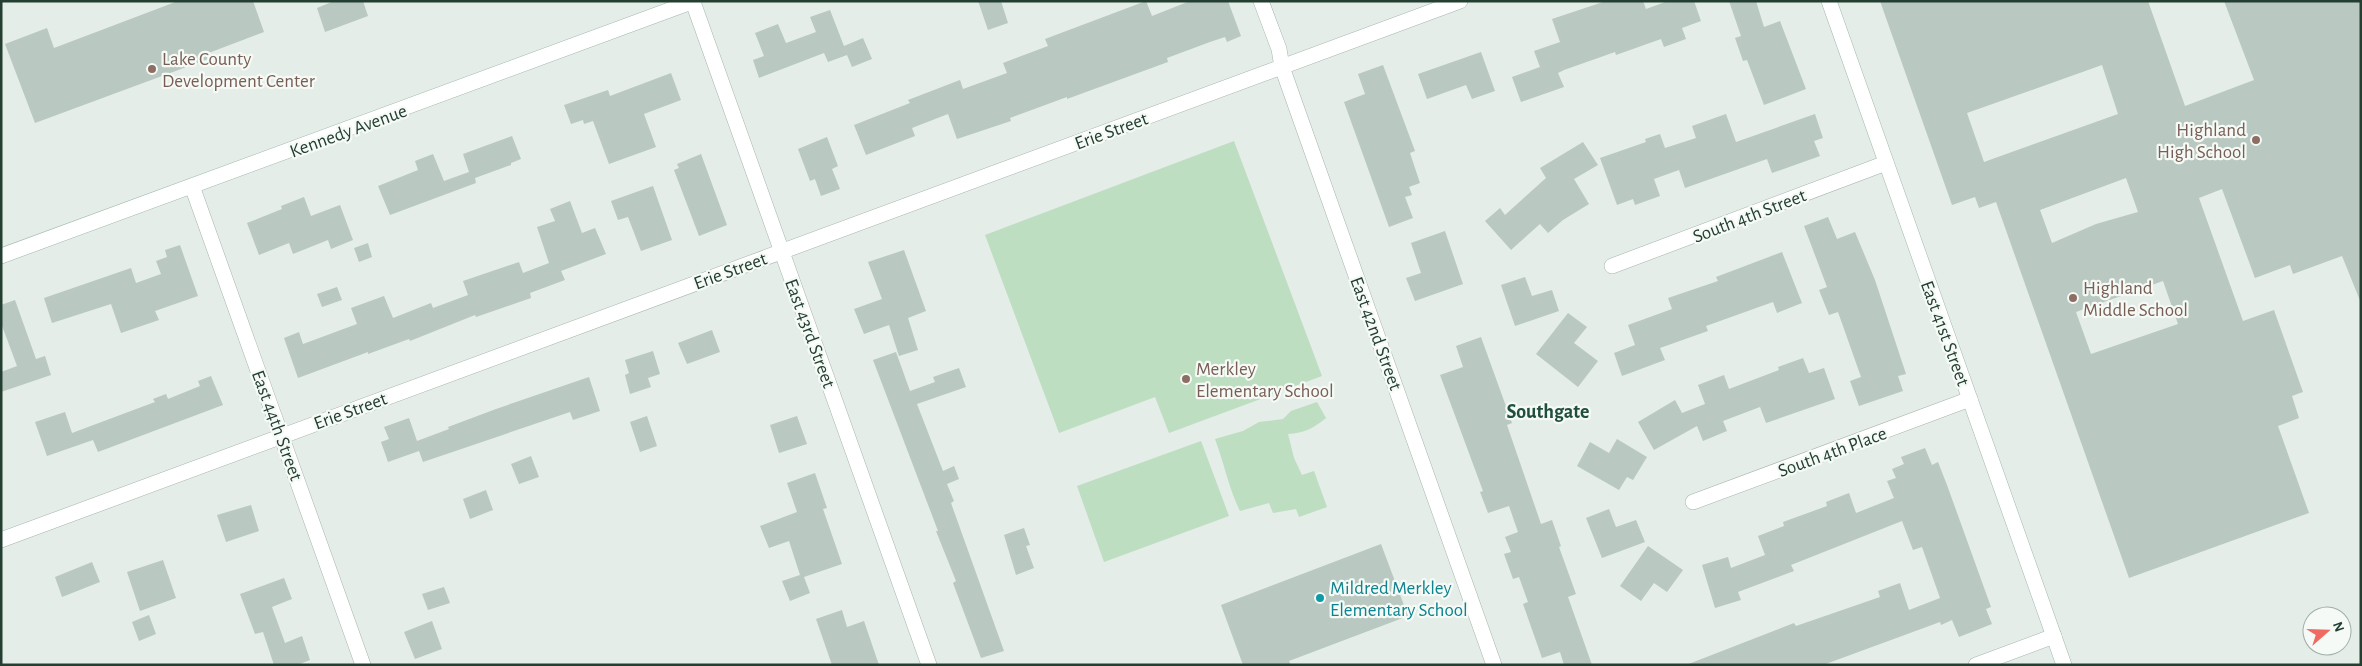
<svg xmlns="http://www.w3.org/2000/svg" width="2362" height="666" font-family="'Alegreya Sans',sans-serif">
<rect width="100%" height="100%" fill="#e4ede7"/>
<path fill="#bddec0" d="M1234,141L1322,376L1169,433L1155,397L1059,433L985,235Z
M1317,402L1326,418C1314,428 1304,433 1288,434L1294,458L1302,475L1314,471L1327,507L1299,517L1296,509L1273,513L1269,503L1240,511C1229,489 1224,463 1215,439L1243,431L1259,422L1283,419L1291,411Z
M1201,441L1229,516L1104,562L1077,486Z"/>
<path fill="#b9c8c0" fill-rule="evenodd" d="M178,1H253L264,32L206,54L208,59L35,123L5,44L47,28L54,48Z
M334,1H363L368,16L325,32L317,8Z
M978,1H1001L1008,23L988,30Z
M1146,1L1152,16L1190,1H1228L1241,36L1227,42L1225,37L1210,42L1167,58L1168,62L1067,99V97L1010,118L1011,121L957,139L948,114L912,128L915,136L866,155L854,125L910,103L908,100L960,80L963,89L1007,73L1003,63L1048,46L1045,39Z
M1606,1H1643L1646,9L1668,1H1694L1701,21L1682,28L1686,39L1664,47L1661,39L1616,55L1615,52L1564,70L1558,73L1564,87L1521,102L1512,77L1540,67L1534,51L1560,42L1552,19Z
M1729,1H1756L1764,27L1780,21L1806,89L1764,105L1747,60L1743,61L1735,38L1741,36Z
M1880,1H2148L2185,106L2254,80L2224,1H2361V303L2342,256L2293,274L2290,265L2255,278L2222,189L2199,198L2243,321L2274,310L2303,392L2292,396L2299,418L2278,426L2309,513L2129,578L1996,202L1979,208L1975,197L1952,205ZM2102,65L2118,114L1984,162L1967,113ZM2126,178L2138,212L2096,224L2052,243L2040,210ZM2163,281L2178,324L2091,354L2076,312Z
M830,10L844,46L863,38L872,59L852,67L847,55L828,62L824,53L759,78L753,60L764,56L755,33L778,24L786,43L816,32L810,17Z
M1481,52L1495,91L1472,99L1466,85L1427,99L1418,74Z
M1383,65L1415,151L1410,153L1420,183L1409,187L1412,195L1405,197L1413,218L1389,227L1344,102L1365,94L1358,74Z
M671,73L681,100L644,114L656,147L609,164L593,121L584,124L583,120L571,124L564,105L608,90L610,96Z
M1726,114L1736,142L1815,114L1823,138L1814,141L1820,156L1772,173L1767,159L1685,188L1679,170L1654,179L1660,196L1635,205L1633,199L1617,205L1600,158L1646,142L1645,139L1660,134L1665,148L1696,138L1692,126Z
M512,136L521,159L511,163V165L475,178L476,183L390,215L378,186L418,170L415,161L433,154L444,181L469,172L463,154Z
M827,137L838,166L832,169L840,189L821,196L815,179L810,181L798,149Z
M1583,142L1598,165L1574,179L1589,204L1563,220L1548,233L1540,224L1511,250L1485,221L1500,208L1505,215L1546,178L1540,168Z
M701,154L727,225L699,236L674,170L679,168L677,164Z
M653,186L672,240L641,251L628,217L618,220L611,201Z
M304,197L311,216L340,205L353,240L331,249L328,240L293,254L289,243L259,255L247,223L282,209L281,206Z
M570,201L582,233L595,228L606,254L561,271L565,280L530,293L531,298L476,317L475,315L410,341L409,339L368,354V352L298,378L284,338L299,332L303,344L357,324L351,308L384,296L393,318L431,303L433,308L468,295L463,281L519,262L523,273L549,263L537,227L555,221L550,209Z
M1828,217L1837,239L1855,232L1875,280L1906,374L1898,376L1903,391L1859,406L1850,381L1861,377L1838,312L1829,315L1819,290L1827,287L1804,226Z
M1445,231L1463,284L1415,301L1406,278L1421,273L1411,243Z
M368,243L372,257L359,262L354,248Z
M180,245L198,296L155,311L159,320L121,333L111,304L52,323L44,298L131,268L136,283L161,274L156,261L167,257L165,250Z
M904,250L926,311L908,318L918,350L899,356L889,325L864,334L854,309L882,299L868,262Z
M1782,252L1802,303L1777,313L1773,302L1706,326L1708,331L1660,348L1665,360L1622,376L1614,353L1635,345L1628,325L1672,309L1668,298L1718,281L1716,277Z
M1525,277L1532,296L1552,290L1559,311L1515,326L1501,285Z
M337,287L342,300L322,307L317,294Z
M15,300L36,359L45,356L51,375L1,392V372L17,366L1,323V305Z
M1568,313L1587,327L1574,343L1598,361L1578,387L1536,354Z
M712,330L720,352L687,364L678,343Z
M1481,337L1512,423L1507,425L1541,524L1552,520L1561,546L1559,547L1576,594L1568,597L1592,665H1564L1560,652L1542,658L1523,604L1528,602L1519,577L1513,579L1504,554L1511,552L1505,537L1518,532L1509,506L1488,513L1480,492L1483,491L1440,375L1463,367L1456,346Z
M653,351L660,374L648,378L651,387L630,394L625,375L629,373L625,360Z
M896,352L910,391L935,382L933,377L959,368L966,387L917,404L943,471L954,466L959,479L947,484L954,501L951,503L1004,651L981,658L953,583L956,581L936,531H938L873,360Z
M1803,358L1809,373L1824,368L1835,399L1766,423L1760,407L1723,421L1727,431L1703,441L1697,426L1654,450L1638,422L1675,400L1682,413L1705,404L1698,385L1724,375L1729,389L1779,370L1778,367Z
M211,376L223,405L98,452L93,440L47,456L35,422L65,412L72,433L155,402L153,399L166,394L168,399L200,386L198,381Z
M589,377L600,411L573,420L570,412L423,462L419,451L388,462L381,442L389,439L384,427L409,418L417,441L449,429L448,427L496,409Z
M647,416L657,446L640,452L630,422Z
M797,416L807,444L779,453L770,425Z
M1617,439L1647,457L1633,480L1627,477L1619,490L1577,466L1590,442L1609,453Z
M1925,448L1932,465L1938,462L1947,485L1991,607L1986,609L1992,624L1959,637L1952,620L1941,625L1940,622L1823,665H1686L1794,623L1796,626L1880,597L1878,591L1900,583L1909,610L1940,598L1922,547L1913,550L1902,521L1791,565L1794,571L1738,592L1741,600L1715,608L1702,565L1728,557L1731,568L1765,555L1758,536L1784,526L1783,522L1827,506L1826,502L1849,493L1856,513L1894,498L1887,481L1896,478L1892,469L1904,464L1901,457Z
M531,456L539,477L519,484L511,464Z
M815,473L827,508L823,509L842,564L804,577L810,593L790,601L782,581L800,575L789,541L769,548L760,526L797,512L787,483Z
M486,490L493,510L470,519L463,499Z
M251,505L259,531L226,542L217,515Z
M1609,509L1616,527L1636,520L1645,542L1602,558L1586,518Z
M1024,528L1030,545L1026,546L1034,568L1016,575L1004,535Z
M1381,544L1408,616L1289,661L1291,665H1243L1221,605Z
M1648,546L1683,570L1667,592L1654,583L1641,601L1620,586Z
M163,560L176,598L140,611L127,572Z
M92,562L100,582L62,597L55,577Z
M284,578L292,599L272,607L285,643L302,636L310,660L297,665H274L263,632L255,634L240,594Z
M444,587L450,603L428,610L422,594Z
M842,610L847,627L864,621L879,665H832L816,619Z
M149,615L156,634L139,641L132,622Z
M432,621L442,649L415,659L404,632Z"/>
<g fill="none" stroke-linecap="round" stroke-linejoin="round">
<defs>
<path id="street" d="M1261,1L1279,49L1282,67L1494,665
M693,2L929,665
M192,186L363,665
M1612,266L1886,163
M1693,502L1970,399
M1,540L1460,1
M1976,665L2054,636"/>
<path id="secondary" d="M1829,1L2064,665
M1,256L694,1"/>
</defs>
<use href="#street" stroke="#a7b5ad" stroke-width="16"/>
<use href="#secondary" stroke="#a2b9ad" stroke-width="16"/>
<use href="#street" stroke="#fff" stroke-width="15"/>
<use href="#secondary" stroke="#fff" stroke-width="15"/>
</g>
<g fill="#8d6e63" stroke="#f5faf6" stroke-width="2">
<circle cx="152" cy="69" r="5"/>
<circle cx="2256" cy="140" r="5"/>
<circle cx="2073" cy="298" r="5"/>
<circle cx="1186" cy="379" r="5"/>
</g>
<circle fill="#0f9aa8" stroke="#f5faf6" stroke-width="2" cx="1320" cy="598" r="5"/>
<g text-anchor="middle" stroke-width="4.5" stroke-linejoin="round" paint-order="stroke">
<g font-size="19" fill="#785e54" stroke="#f5faf6" text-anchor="start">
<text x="162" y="65">Lake County<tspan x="162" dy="22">Development Center</tspan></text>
<text x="2246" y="136" text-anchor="end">Highland<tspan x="2246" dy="22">High School</tspan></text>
<text x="2083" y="294">Highland<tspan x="2083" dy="22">Middle School</tspan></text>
<text x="1196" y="375">Merkley<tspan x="1196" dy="22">Elementary School</tspan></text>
</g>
<g font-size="19" fill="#243f32" stroke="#f5faf6">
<text transform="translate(348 130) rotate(-20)" y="7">Kennedy Avenue</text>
<text transform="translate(1111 130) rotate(-20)" y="7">Erie Street</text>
<text transform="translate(1749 215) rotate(-21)" y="7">South 4th Street</text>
<text transform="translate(730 270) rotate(-20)" y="7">Erie Street</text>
<text transform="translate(811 333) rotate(70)" y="7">East 43rd Street</text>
<text transform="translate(1377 333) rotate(70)" y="7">East 42nd Street</text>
<text transform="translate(1946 333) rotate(70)" y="7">East 41st Street</text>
<text transform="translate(350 410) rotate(-20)" y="7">Erie Street</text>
<text transform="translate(278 425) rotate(70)" y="7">East 44th Street</text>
<text transform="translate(1832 451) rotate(-20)" y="7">South 4th Place</text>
</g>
<g font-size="19" fill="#0d838f" stroke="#f5faf6" text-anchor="start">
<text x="1330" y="594">Mildred Merkley<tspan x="1330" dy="22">Elementary School</tspan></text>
</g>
<g font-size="20" font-weight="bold" fill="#20503c" stroke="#f5faf6">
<text x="1548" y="418">Southgate</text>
</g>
</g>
<rect width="2362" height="666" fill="none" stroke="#243f32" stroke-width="5"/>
<g transform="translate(2327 631) rotate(70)"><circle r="24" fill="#f5faf6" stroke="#a1afa8"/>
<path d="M0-4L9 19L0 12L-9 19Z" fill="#ef6a60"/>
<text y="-8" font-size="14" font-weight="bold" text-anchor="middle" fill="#243f32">N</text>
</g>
</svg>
